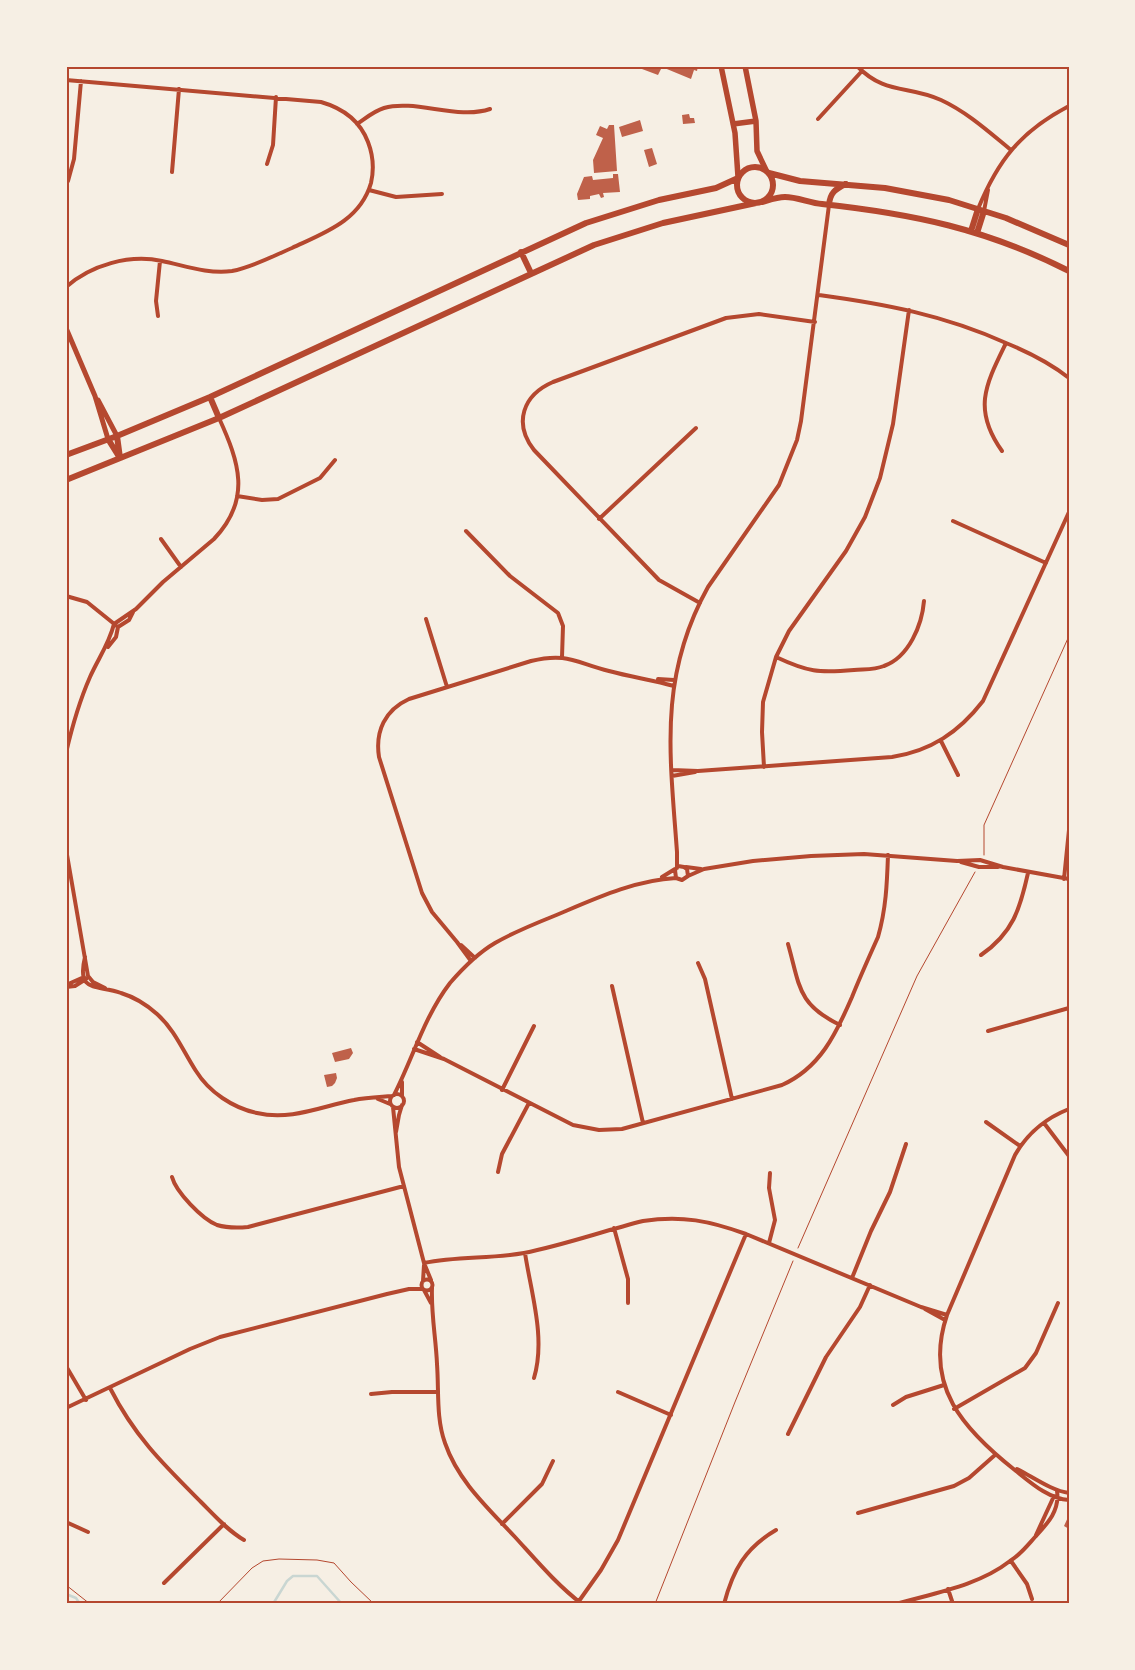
<svg xmlns="http://www.w3.org/2000/svg" width="1135" height="1670" font-family="Arial,sans-serif">
<rect width="100%" height="100%" fill="#f6efe4"/>
<g fill="none" stroke-linecap="round" stroke-linejoin="round">
<path stroke="#c9d6d2" stroke-width="2.5" d="M66,1594L76,1598L80,1604
M273,1604L287,1581L293,1576H317L342,1604"/>
</g>
<path fill="#bf614a" d="M634,66H698L697,71L694,70L691,79L662,67L658,75Z
M689,114L690,118H694L695,123L683,124L682,115Z
M640,120L643,131L622,137L619,127Z
M609,125H614L617,171L594,173L593,160L603,138L596,135L600,126L607,129Z
M652,148L657,164L649,167L644,150Z
M613,174H618L620,192L603,193L604,197L601,198L599,194L590,196V199L578,200L577,194L584,177L592,176L593,180L613,178Z
M351,1048L353,1053L349,1059L335,1062L332,1053Z
M336,1073L337,1078L335,1083L332,1086L327,1087L324,1075Z
M1069,1515V1529L1064,1526Z"/>
<g fill="none" stroke-linecap="round" stroke-linejoin="round">
<path stroke="#b5482f" stroke-width="1" d="M984,855V825L1069,636
M798,1248L917,976L975,872
M66,1585L90,1604
M217,1604L252,1568L263,1561L279,1559L317,1560L334,1563L351,1582L374,1604
M655,1604L735,1402L793,1261"/>
<path stroke="#b5482f" stroke-width="4" d="M857,66C885,95 908,85 941,100C967,112 989,132 1011,150
M66,80L321,102C342,108 360,121 368,142C373,155 374,170 371,183C360,221 324,233 292,248C273,256 253,267 232,271C207,274 186,266 162,261C129,254 91,265 66,287
M818,119L862,71
M357,124C366,118 374,111 384,108C415,99 458,120 490,109
M267,164L273,145L276,97
M172,172L179,89
M68,181L74,159L81,81
M369,190L396,197L442,194
M978,209C998,160 1021,131 1069,106
M984,211L988,190
M819,295C885,304 944,315 1006,343C1028,352 1050,363 1069,378
M158,316L156,301L160,261
M1002,451C972,409 986,384 1006,343
M237,496L262,500L278,499L320,478L335,460
M599,519L696,428
M953,521L1046,563
M466,531L510,576L558,613L563,626L562,657
M161,539L181,567
M66,596L87,602L118,627
M700,603L659,580L534,450C513,423 523,395 553,382L726,318L759,314L815,322
M426,619L447,687
M108,647L116,637L118,627L129,620L133,612
M776,657C808,672 818,673 854,670C864,669 874,670 884,666C909,657 922,625 924,601
M658,679L674,680
M941,741L958,775
M66,753C72,727 79,702 90,677C98,659 109,644 114,624L136,609L163,582L214,539C252,499 239,462 219,418
M764,767L762,732L763,702L776,657L789,631L846,551L865,517L880,478L893,424L909,310
M672,770L698,771L892,757C931,751 959,732 983,701L1069,512
M672,776L695,772
M66,849L88,976L93,982L105,988
M961,862L979,867H998
M686,867L701,869
M677,868V852C670,755 658,677 708,587L779,485L797,440L801,421L829,205
M688,876L687,869L684,867L678,866L675,870L676,878L682,880L688,876L704,869L753,861L811,856L864,854L957,861L980,860L1003,867L1069,879
M662,877L675,869
M1064,879L1069,830
M788,944C800,986 797,1004 840,1025
M461,945L475,958
M981,955C1013,933 1020,909 1028,873
M85,957C76,994 97,984 121,993C134,997 147,1005 157,1014C175,1030 183,1051 196,1071C209,1092 233,1108 257,1113C291,1121 322,1106 354,1100C367,1097 380,1097 392,1096
M471,961L457,942L432,912L422,893L379,757C375,731 385,710 409,699L531,661C568,652 576,663 609,671C631,677 652,680 674,686
M698,963L705,979L732,1099
M66,985L84,977
M612,986L643,1123
M66,987L75,986L86,979
M988,1031L1069,1008
M417,1042L440,1057
M414,1049L444,1059L573,1125L599,1130L622,1129L782,1085C820,1068 836,1034 852,997C860,977 869,957 878,937C886,909 887,884 888,855
M402,1082V1096
M502,1090L534,1026
M390 1101a7 7 0 1 1 14 0a7 7 0 1 1-14 0Z
M394,1095C413,1058 424,1017 450,983C463,968 478,953 495,943C514,932 534,924 554,916C592,900 634,880 676,878
M378,1099L390,1104
M393,1107L399,1167L424,1263L431,1280
M1069,1109C1046,1118 1027,1134 1015,1155L947,1315C923,1386 964,1430 1016,1471C1031,1483 1049,1499 1069,1500
M986,1122L1020,1146
M1044,1123L1069,1156
M396,1132L399,1115L402,1105
M498,1172L502,1154L529,1103
M172,1177C176,1192 202,1219 217,1225C227,1228 237,1228 248,1227L404,1186
M614,1228L628,1279V1303
M769,1243L775,1220L769,1188L770,1173
M525,1253C531,1293 546,1338 534,1378
M424,1263C457,1256 491,1259 524,1253C564,1245 603,1231 643,1221C682,1215 710,1221 746,1234L921,1307L947,1315
M852,1278L871,1231L890,1192L906,1144
M421.5 1285a5.5 5.5 0 1 1 11 0a5.5 5.5 0 1 1-11 0Z
M423,1281L424,1265
M432,1288C431,1314 436,1339 437,1364C439,1391 436,1418 445,1443C458,1481 488,1508 515,1537C536,1560 557,1585 582,1604
M424,1290L431,1303
M925,1309L945,1320
M66,1366L86,1400
M110,1388C135,1437 163,1464 201,1502C214,1515 227,1530 244,1540
M618,1392L671,1415
M371,1394L392,1392H438
M893,1405L906,1397L944,1385
M66,1408L190,1349L220,1337L387,1294L409,1289H423
M954,1409L1025,1368L1036,1353L1058,1303
M788,1434L826,1357L860,1307L870,1285
M1017,1469C1033,1477 1052,1491 1069,1493
M858,1513L954,1486L969,1478L995,1455
M66,1522L88,1532
M502,1524L542,1484L553,1461
M1036,1535L1054,1496
M1011,1561L1027,1584L1032,1599
M164,1583L224,1524
M948,1589L953,1604
M579,1601L601,1570L618,1540L746,1234
M724,1604C733,1570 745,1548 776,1530
M896,1604C934,1593 978,1586 1010,1561C1020,1555 1027,1546 1035,1537C1047,1524 1060,1511 1057,1491"/>
<path stroke="#b5482f" stroke-width="5" d="M66,328L95,396L108,439
M98,400L117,436"/>
<path stroke="#b5482f" stroke-width="5.5" d="M721,66L735,133L738,177
M745,66L756,121L757,151L766,170
M733,124L756,121"/>
<path stroke="#b5482f" stroke-width="6" d="M737 185a18 18 0 1 1 36 0a18 18 0 1 1-36 0Z
M769,173L800,181L885,188L949,200L1006,218L1069,245
M762,202C769,200 777,197 785,197C797,197 810,203 822,204C914,214 986,229 1069,271
M829,205C830,193 835,189 846,184
M971,231L978,209
M977,233L984,211
M521,252L531,273
M210,397L219,418
M117,436L120,458
M108,439L118,455
M66,455L117,436L210,397L586,223L659,200L716,188L738,178
M66,480L219,418L594,245L663,223L756,203"/>
</g>
<rect width="1135" height="1670" fill="none" stroke="#f6efe4" stroke-width="135"/>
<rect x="68" y="68" width="1000" height="1534" fill="none" stroke="#b5482f" stroke-width="2"/>
</svg>
